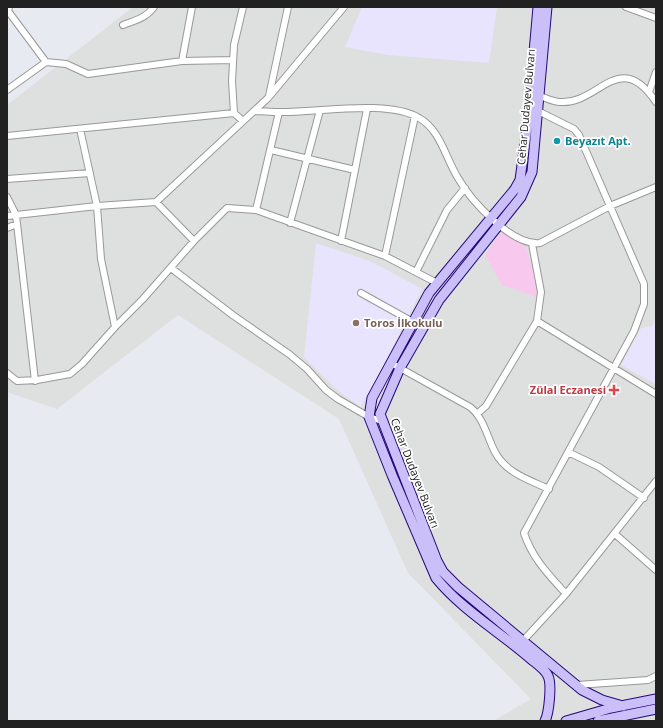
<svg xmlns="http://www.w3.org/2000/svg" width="663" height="728" font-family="'Open Sans',sans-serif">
<rect width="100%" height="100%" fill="#e8eaf1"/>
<path fill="#dedfdf" d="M133,7H656V721H493L531,699L408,573L339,419L178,315L57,409L7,392V105Z"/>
<path fill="#e8e4fe" d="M362,7H497L489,63L388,55L345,47Z
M316,243L372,262L422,289L369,393L360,407L335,388L304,357Z
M656,318V384L621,365L641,328L652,326Z"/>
<path fill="#f8c8ee" d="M501,232L525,244L532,267L537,297L502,285L485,255Z"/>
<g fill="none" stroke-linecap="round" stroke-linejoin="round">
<defs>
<path id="street" d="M9,7L8,11L46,62L66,64L88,74L182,61L233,60
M626,7L656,18
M123,25C136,20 146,18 154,7
M182,61L192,7
M7,90L46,62
M649,92L656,72
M269,96L288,7
M540,96C546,98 554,102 560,102C599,105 619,47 656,102
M254,111C262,111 270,112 278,112C316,113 387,99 419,118C440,129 446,159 458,178C471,201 512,246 540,243L610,206L656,187
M538,111L574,129L579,135L644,284V304L634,331L524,533C532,558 549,575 566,594
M243,121L234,113L232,81L234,45L243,7
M80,129L97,206L101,259L115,327
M7,136L234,113
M271,150L355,170
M7,179L90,173
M7,197L16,215L97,206L156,202L194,241
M156,202L268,98L344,7
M256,210L279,112
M7,216L16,215L35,381
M290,223L320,110
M7,228L17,224
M341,241L367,109
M385,256L415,116
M171,268L234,316L289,354L307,369L326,390L338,399L369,417L382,421
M416,272L447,210L465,188
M361,293L413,322
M537,321L656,394
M391,363L470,407C484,418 487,437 495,452C506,473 529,480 549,489
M7,373L17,381L37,380L70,374L82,364L115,327L143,299L194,241L227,208L256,210L385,256L437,283
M478,413L486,406L537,321L541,292L532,244
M568,452L599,467L644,498
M615,534L656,570
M521,643L566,594L656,481
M577,685L648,680L656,676"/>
<path id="secondary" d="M538,7L528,120L520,180L515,189L429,293L372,398L369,417L392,475L436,578C462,610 500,632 531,659C537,664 545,669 548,676C552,684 549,713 545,721
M547,7L532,172L521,197L439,300L400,368L380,414L437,561L443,572L458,587L582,690L602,700L623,706
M566,721L611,708L656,699
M598,721L656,709"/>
</defs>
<use href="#street" stroke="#989898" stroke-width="8"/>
<use href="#secondary" stroke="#240878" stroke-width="11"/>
<use href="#street" stroke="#fff" stroke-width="6"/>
<use href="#secondary" stroke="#cabff8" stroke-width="9"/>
</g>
<circle fill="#0f9aa8" stroke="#fff" stroke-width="1.5" cx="557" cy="141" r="4"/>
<circle fill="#8d6e63" stroke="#fff" stroke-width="1.5" cx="356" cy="323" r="4"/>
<path fill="#e0444e" stroke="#fff" stroke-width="1.5" d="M612 384h4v4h4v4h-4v4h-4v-4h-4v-4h4z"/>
<g text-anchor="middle" stroke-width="3.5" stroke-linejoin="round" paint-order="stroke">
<g font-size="11" fill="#212121" stroke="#fff">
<text transform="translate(526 107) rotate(-85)" y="4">Cehar Dudayev Bulvarı</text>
<text transform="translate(415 473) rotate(69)" y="4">Cehar Dudayev Bulvarı</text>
</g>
<g font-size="11" font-weight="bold" fill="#0d838f" stroke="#fff" text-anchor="start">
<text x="565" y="145">Beyazıt Apt.</text>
</g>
<g font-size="11" font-weight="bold" fill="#785e54" stroke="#fff" text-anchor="start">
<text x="364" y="327">Toros İlkokulu</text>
</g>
<g font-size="11" font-weight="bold" fill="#be3a42" stroke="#fff" text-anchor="end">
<text x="606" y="394">Zülal Eczanesi</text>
</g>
</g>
<rect width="663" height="728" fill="none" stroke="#212121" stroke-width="16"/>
</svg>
